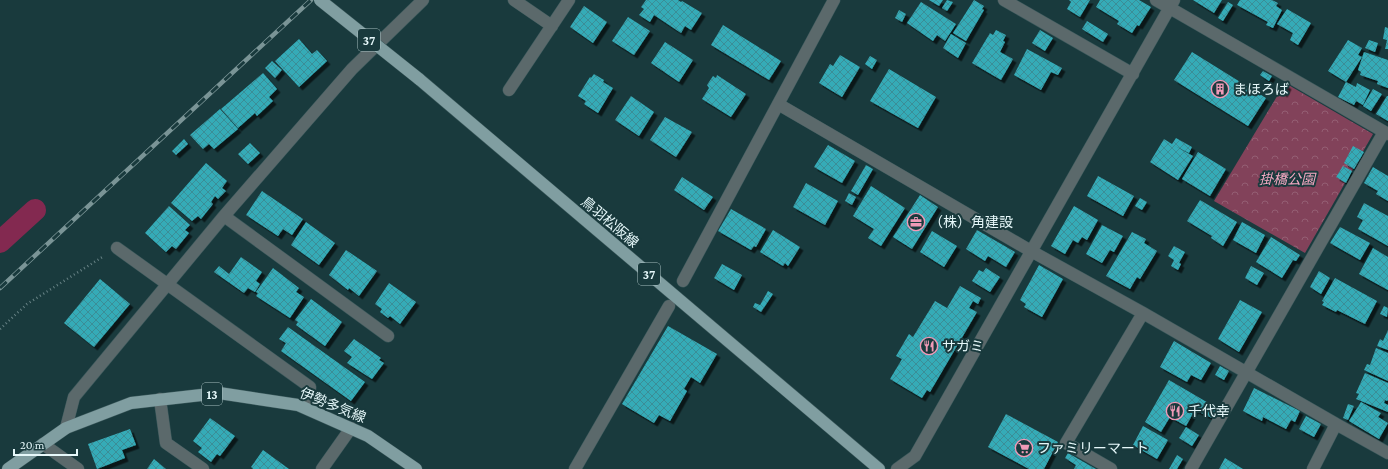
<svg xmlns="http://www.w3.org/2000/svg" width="1388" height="469" font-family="'Crimson Pro','Noto Sans JP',serif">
<defs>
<pattern id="park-crowns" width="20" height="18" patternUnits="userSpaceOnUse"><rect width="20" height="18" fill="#82425a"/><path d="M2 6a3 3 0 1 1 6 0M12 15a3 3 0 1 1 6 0" fill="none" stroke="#945e73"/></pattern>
<pattern id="building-cross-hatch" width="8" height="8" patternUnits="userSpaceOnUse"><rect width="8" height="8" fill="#35abb7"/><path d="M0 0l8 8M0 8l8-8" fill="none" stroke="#3a8e97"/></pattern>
<filter id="shadow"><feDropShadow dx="3.5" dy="3.5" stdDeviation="0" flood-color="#0009"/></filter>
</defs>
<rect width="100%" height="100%" fill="#193a3d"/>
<path fill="url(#park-crowns)" d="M1285,83L1373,134L1305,253L1214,201Z"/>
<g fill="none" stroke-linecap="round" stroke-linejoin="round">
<path stroke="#832950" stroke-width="22" d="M0,242L35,210"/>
</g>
<path fill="url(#building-cross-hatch)" filter="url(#shadow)" d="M646,0H678L681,2L682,1L702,13L691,30L685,26L681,33L654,15L650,22L639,15L644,9L641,7Z
M929,0H943L939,6Z
M947,0L953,2L947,11L942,8Z
M974,0L984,6L982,9L984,10L966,41L953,33Z
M1069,0H1090L1080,17L1067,9L1071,2Z
M1100,0H1139L1151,7L1139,26L1137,25L1132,33L1117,24L1119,21L1096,7Z
M1193,0H1222L1214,13Z
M1240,0H1272L1278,3L1276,6L1282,10L1273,28L1266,25L1268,22L1237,5Z
M921,2L956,24L945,41L937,35L933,41L907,23Z
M1228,2L1233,5L1223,21L1218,18Z
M584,6L607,22L593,43L570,27Z
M1287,9L1311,23L1298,45L1290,40L1293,33L1277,24Z
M899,10L906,14L902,22L895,18Z
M628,17L650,31L634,55L612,41Z
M1087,21L1108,34L1103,42L1082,29Z
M723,25L781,61L769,80L711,45Z
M1385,27L1388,28V49H1385L1387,40L1383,39Z
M996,30L1006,35L1003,41L1005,42L1000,52L1013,59L1001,80L972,63L990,33L993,35Z
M1040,30L1053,38L1045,51L1032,43Z
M951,34L966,43L958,58L943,48Z
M299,39L312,54L317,50L327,61L299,87L275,61Z
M1348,40L1362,48L1358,55L1362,57L1346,82L1328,71Z
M1369,40L1378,43L1375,52L1365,48Z
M665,42L693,60L679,82L651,63Z
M1027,49L1062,68L1058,75L1051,72L1041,90L1014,75Z
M1192,52L1266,98L1248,126L1174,80Z
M1364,52L1388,60V88L1377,84L1378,81L1360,75L1361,72L1358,70Z
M840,55L860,67L842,97L819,83L830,64L833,66Z
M870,56L877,60L872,69L865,64Z
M272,61L282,70L275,78L265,68Z
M889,69L936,97L918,128L870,101Z
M1263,71L1272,76L1269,81L1260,75Z
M263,73L277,89L269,97L273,101L257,116L255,113L238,128L221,109Z
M594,74L604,80L603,82L613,88L598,113L584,104L586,101L578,96L590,77L591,78Z
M717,75L746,94L731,117L702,99L709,88L707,85L713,76L716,78Z
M1283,82L1288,86L1284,94L1278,90Z
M1346,82L1356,87L1357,83L1370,90L1363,105L1356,101L1354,105L1338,97Z
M1373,89L1382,94L1371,111L1363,106Z
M631,96L654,112L639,136L615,120Z
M1387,96H1388V121L1376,114Z
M220,109L238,129L214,149L209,144L203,149L190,135Z
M665,117L692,132L676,157L650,140Z
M1176,138L1192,147L1189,153L1175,146L1193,156L1178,180L1150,162L1164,139L1172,144Z
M184,139L188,144L176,155L172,151Z
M250,143L260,153L248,164L238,154Z
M828,145L855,161L842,183L814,167Z
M1353,146L1364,152L1354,169L1344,163Z
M1198,152L1226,169L1210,196L1182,179Z
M206,163L227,181L222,188L226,191L218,199L215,196L211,202L213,204L201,219L198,216L192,221L171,203Z
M866,165L873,169L858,195L851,191Z
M1343,166L1352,171L1346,183L1336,177Z
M1373,167L1388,176V201L1376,194L1378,191L1364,183Z
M1098,176L1134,196L1123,216L1087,196Z
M682,177L713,197L704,210L674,190Z
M806,183L838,201L825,225L793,207Z
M871,186L905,208L881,246L868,238L874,229L853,216Z
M262,191L303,219L292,235L283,229L278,236L246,215Z
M849,193L856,197L852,205L845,201Z
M920,195L938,207L912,249L893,237Z
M1140,198L1147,202L1142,210L1135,206Z
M1200,200L1237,222L1223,246L1211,238L1212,236L1187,221Z
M1364,203L1388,216V246L1358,229L1363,220L1357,217Z
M169,206L190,225L185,230L189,233L176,249L172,246L166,252L145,233Z
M1074,206L1098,220L1087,240L1082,237L1078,243L1073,240L1065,254L1051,246Z
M731,209L766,229L756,247L754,246L751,250L718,231Z
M306,222L335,243L319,265L291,245Z
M1242,222L1265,235L1256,253L1233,240Z
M1102,225L1123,236L1114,252L1110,250L1102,263L1086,254Z
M1340,227L1370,243L1360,260L1330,243Z
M773,230L800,247L788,266L785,263L783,266L760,252Z
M977,230L1015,252L1006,267L988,256L985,261L966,249Z
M932,231L957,246L944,267L920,252Z
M1132,232L1146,239L1144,243L1157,251L1140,279L1137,277L1130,289L1106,276Z
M1271,237L1300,255L1296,261L1293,260L1282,278L1256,262Z
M1174,246L1185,252L1179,263L1181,264L1178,270L1171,266L1174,260L1168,256Z
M1373,248L1388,257V290L1359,274Z
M346,250L377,271L359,296L349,288L348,290L329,275Z
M241,257L262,272L256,281L260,284L255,292L248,288L244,293L214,272L219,266L229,274Z
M722,264L742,275L734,290L714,278Z
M1039,265L1063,279L1042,317L1024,307L1026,304L1020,300Z
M1251,266L1264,273L1257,285L1245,278Z
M273,268L299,288L296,292L304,297L290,318L256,296L258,293L256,292Z
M986,268L1000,277L990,292L972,281L979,270L983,272Z
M1319,271L1330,278L1321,294L1310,287Z
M1335,278L1377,301L1365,324L1337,310L1336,312L1322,305L1324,302L1322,301Z
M100,279L130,304L94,347L64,323Z
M389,283L416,302L400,324L390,316L388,318L380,312L382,309L375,304Z
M960,286L981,298L978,304L973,301L969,308L977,312L930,392L927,390L922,398L890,379L902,359L896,356L909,334L913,337L935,301L947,308Z
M768,291L773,294L761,312L753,307L755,303L760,305Z
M311,299L342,322L325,346L296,325L298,322L295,320Z
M1240,300L1262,312L1239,352L1218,339Z
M1384,306L1388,308L1387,317L1380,314Z
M668,326L717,354L700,383L691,377L684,389L687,391L670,421L659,415L654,423L622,404Z
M288,327L365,382L351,401L281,351L286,343L279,339Z
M1388,330V350L1377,346L1380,339L1383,341Z
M354,339L381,358L379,360L384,363L372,379L347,363L352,357L344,351Z
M1174,341L1211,363L1201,380L1191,375L1187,382L1160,367Z
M1376,348L1388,353V381L1364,370L1367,364L1370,365Z
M1220,366L1229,371L1224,380L1215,375Z
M1365,373L1388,383V400L1387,401L1385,400L1384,403L1388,405V412L1356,399L1359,394L1356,393Z
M1169,380L1217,408L1212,418L1195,410L1186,426L1170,417L1161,432L1145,422Z
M1254,388L1300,411L1295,422L1291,420L1286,429L1263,417L1262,421L1243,411Z
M1361,402L1381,413L1378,417L1388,423L1379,439L1349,421Z
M1348,404L1354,406L1348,420L1343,418Z
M1006,414L1058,442L1044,469H1029L988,447Z
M1306,416L1321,424L1314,437L1299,429Z
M210,418L235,436L220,456L217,454L211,462L198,452L202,448L193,441Z
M1143,426L1168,440L1157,459L1133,445Z
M1186,427L1199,435L1192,446L1179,438Z
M130,429L136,445L122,450L125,458L97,469L88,444Z
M263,450L289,469H253L251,467Z
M1068,453L1096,469H1074L1076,465L1065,458Z
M1177,455L1183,459L1177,469H1169Z
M1225,458L1243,469H1219Z
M154,459L166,469H147Z"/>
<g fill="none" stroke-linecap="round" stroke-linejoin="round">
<defs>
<path id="minor" d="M514,0L552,26
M1004,0L1133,74
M1156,0L1388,134
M509,90L569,0
M778,104L1031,251L1143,313L1336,424L1313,469
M224,216L388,336
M117,248L310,387L308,409
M683,281L834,0
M160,399L166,443L203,469
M1336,424L1388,453
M66,428L74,397L224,216L352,69L423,0
M43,444L78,469
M322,469L351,428
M575,469L669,306
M897,469L915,456L1174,0
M1111,469L1066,443L1143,313
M1191,469L1384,132"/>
<path id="major" d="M419,79L879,469
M8,469L66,428L131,403L219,393L298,405L368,436L416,469"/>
</defs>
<use href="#minor" stroke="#3a585b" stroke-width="13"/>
<use href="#major" stroke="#3a585b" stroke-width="13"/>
<path stroke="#678285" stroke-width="2.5" stroke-dasharray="1 3" stroke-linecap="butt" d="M0,329L27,304L104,256"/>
<use href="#minor" stroke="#5b696b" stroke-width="12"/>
<use href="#major" stroke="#809ea1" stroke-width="12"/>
<defs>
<path id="rail" d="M0,288L311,0"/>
</defs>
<use href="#rail" stroke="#7a9496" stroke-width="4.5"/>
<use href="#rail" stroke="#193a3d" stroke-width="3" stroke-dasharray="9" stroke-linecap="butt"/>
<defs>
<path id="major-bridge" d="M320,0L419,79"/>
</defs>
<use href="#major-bridge" stroke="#3a585b" stroke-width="13" stroke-linecap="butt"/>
<use href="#major-bridge" stroke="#809ea1" stroke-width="12"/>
</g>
<defs>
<symbol id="building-ring" viewBox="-11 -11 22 22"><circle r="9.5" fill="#193a3d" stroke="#f09ab7" stroke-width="1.5"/><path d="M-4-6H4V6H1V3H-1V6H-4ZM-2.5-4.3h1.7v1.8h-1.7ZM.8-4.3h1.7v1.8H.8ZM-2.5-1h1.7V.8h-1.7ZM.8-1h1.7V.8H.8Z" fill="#f09ab7"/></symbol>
<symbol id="office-ring" viewBox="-11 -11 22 22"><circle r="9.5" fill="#193a3d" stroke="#f09ab7" stroke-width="1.5"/><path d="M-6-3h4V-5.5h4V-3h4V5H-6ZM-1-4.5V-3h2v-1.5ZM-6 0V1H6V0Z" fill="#f09ab7"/></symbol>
<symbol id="restaurant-ring" viewBox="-11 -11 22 22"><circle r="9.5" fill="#193a3d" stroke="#f09ab7" stroke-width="1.5"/><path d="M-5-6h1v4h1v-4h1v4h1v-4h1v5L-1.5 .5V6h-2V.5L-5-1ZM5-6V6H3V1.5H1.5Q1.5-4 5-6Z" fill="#f09ab7"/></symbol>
<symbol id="supermarket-ring" viewBox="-11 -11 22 22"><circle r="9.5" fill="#193a3d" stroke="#f09ab7" stroke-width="1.5"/><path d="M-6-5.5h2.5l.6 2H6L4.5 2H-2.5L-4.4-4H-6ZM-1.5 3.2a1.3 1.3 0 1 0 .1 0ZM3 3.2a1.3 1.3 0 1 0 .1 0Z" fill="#f09ab7"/></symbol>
</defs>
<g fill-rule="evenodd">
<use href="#building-ring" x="1210" y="79" width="20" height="20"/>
<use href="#office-ring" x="906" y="212" width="20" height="20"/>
<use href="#restaurant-ring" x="919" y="336" width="20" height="20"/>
<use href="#restaurant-ring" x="1165" y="401" width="20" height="20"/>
<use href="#supermarket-ring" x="1014" y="438" width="20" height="20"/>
</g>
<g text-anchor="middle" stroke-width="4" stroke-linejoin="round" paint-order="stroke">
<g fill="#193a3d" stroke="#a8bfc1" stroke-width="1">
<rect x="358" y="29" width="22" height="22" rx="3"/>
<rect x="638" y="263" width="22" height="22" rx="3"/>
<rect x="202" y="383" width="20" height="22" rx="3"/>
</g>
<g font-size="13" font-weight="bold" fill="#e6f8fa">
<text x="369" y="45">37</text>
<text x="649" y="279">37</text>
<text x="212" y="399">13</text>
</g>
<g font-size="14" fill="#e6f8fa" stroke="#193a3d" text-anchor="start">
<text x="1233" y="94">まほろば</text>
<text x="929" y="227">（株）角建設</text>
<text x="942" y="351">サガミ</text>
<text x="1188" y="416">千代幸</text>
<text x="1037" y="453">ファミリーマート</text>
</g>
<g font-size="14" font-style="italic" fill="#f6a9c3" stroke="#193a3d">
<text x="1287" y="184">掛橋公園</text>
</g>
<g font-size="14" fill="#e6f8fa" stroke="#193a3d">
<text transform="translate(610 222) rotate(40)" y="5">鳥羽松阪線</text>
<text transform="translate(333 405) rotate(22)" y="5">伊勢多気線</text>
</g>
</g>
<path d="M14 449v6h63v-6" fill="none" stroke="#e6f8fa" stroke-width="2"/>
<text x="20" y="449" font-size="12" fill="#e6f8fa" stroke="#193a3d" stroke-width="3" paint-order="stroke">20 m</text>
</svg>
